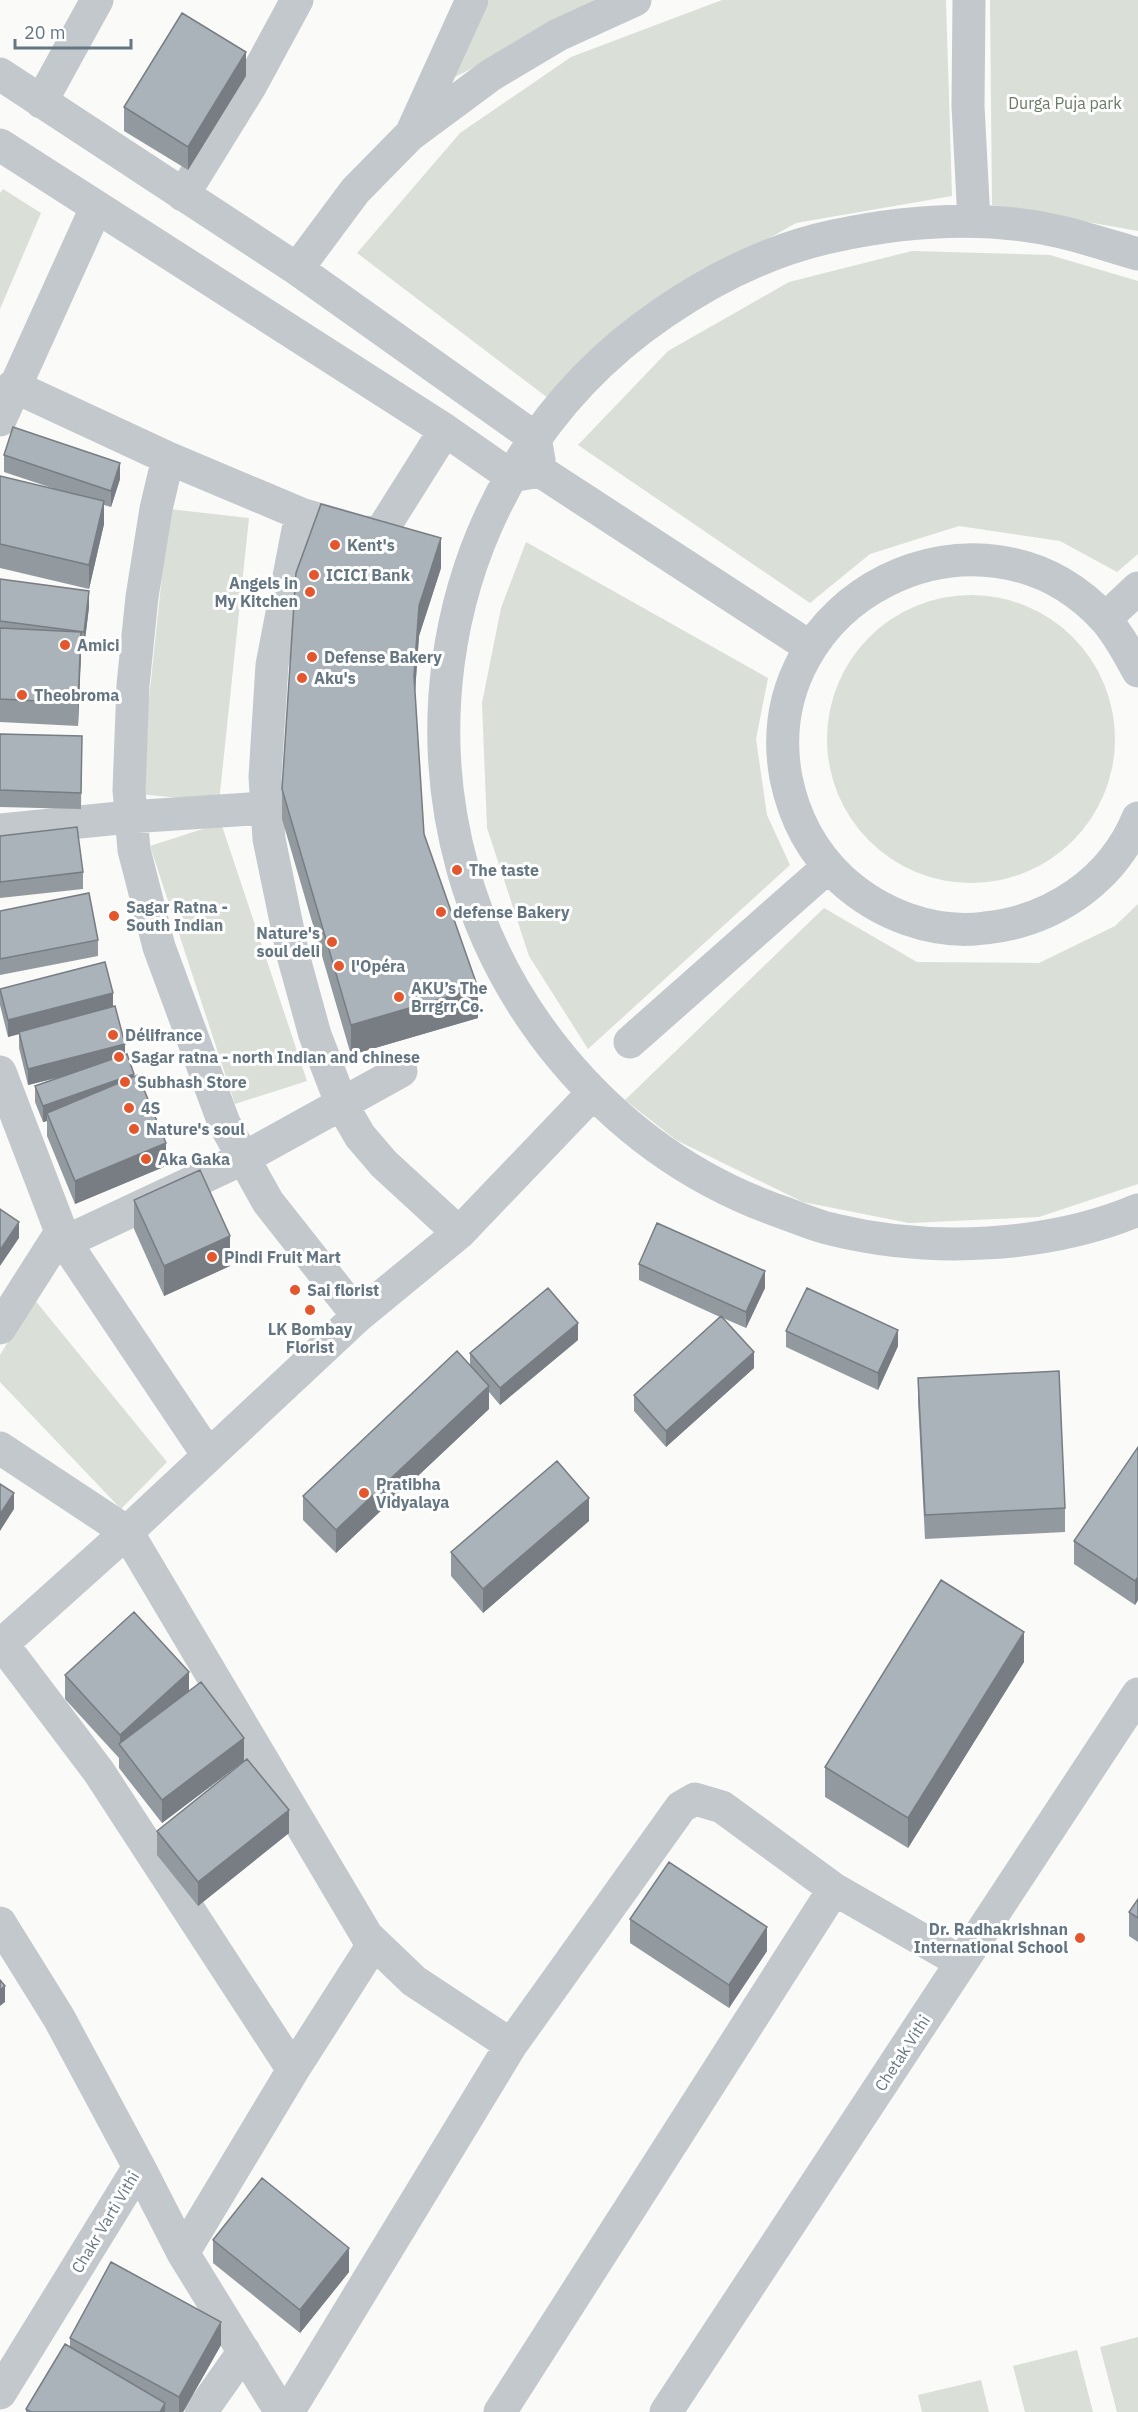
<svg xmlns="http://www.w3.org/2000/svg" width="1138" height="2412" font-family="'IBM Plex Sans',sans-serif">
<rect width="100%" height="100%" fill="#fafaf8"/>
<path fill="#dadfd7" d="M489,0H606L453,78Z
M722,0H946L952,196L796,223L663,298L548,398L357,253L460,133L571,57Z
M990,0H1138V231L992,205Z
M3,189L41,213L0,309V193Z
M912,251L1050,255L1138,281V554L1117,572L1060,541L959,526L870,554L810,603L578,445L668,351L789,282Z
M169,509L249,518L219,802L139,794Z
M526,542L768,678L756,739L767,815L790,865L588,1049L529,956L487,828L482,703L501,608Z
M827 739a144 144 0 1 1 288 0a144 144 0 1 1-288 0Z
M221,823L307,1081L235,1104L150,846Z
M1138,904V1184L1039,1217L909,1223L803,1202L676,1140L625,1100L824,908L917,962L1039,963L1115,926Z
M34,1299L167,1462L121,1509L0,1382V1355Z
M1138,2337V2412H1117L1100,2347Z
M1077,2350L1093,2412H1025L1013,2366Z
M981,2380L989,2412H922L918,2395Z"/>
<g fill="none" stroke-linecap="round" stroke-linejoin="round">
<path stroke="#c3c8cc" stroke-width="33" d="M969,0L968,106L974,221
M0,74L297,269L535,438L539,460
M41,102L97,0
M412,132L472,0
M0,145L445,430L511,476L540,471L810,647
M183,195L251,85L297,0
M1138,254C1113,247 1087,238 1061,232C988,215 908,220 834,236C773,249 714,278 663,313C415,482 372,829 562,1058C622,1130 698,1184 787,1214C803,1220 819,1227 835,1230C930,1253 1048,1248 1138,1210
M297,269L355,191L410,135L491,75L558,35L635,0
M13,386L168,458L301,514L363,532L376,533L384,527L445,430
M0,420L96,208
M168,458L156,509L142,597L133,685L129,790L134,850L159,947L224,1123L268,1202L358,1316
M301,514L272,665L265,777L269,839L293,955L315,1035L342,1105L360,1136L384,1164L459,1233
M1105,619L1138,588
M1138,671C1128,653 1119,635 1105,619C981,484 753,598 786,778C794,817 812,852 841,879C879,914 933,935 985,928C1052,921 1112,881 1138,818
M0,830L129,817L266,808
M630,1042L828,867
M0,1072L65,1242L208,1455
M65,1242L242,1159L401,1071
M0,1328L61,1232
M0,1448L127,1532L367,1936L414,1981L511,2045
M0,1641L99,1772L293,2070L183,2253
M0,1646L127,1532L358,1316L459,1233L592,1094
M0,1923L59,2018L139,2167L0,2393
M293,2070L374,1943
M139,2167L183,2253L281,2412
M201,2412L244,2351
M288,2412L511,2045L681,1807L695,1799L722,1807L834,1889L961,1962
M500,2412L834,1889
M666,2412L1138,1694"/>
</g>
<path fill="#929a9f" d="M246,76L188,170L124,131V107Z
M4,455L120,479L111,507L104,505V524L89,589L0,568V476L61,491L4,472Z
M441,568L419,636L415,692L424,834L478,1018L351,1055L282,819V789Z
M0,579L89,607L84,648H81L78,726L0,722Z
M0,734L82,736L81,809L0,807Z
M0,836L83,872V889L0,898Z
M0,911L98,940V956L0,975Z
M0,989L113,1007L125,1055L134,1076L166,1166L75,1204L47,1136V1121L43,1122L35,1102V1086L57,1078L28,1085L19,1048V1034L8,1037L0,1005Z
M134,1200L230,1266L164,1296L134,1229Z
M639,1264L765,1288L746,1328L723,1318L754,1368L666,1447L634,1411V1395L720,1317L639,1280Z
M786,1331L898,1346L878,1390L786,1347Z
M578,1340L500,1405L489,1392V1409L336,1553L303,1520V1496L470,1365V1353Z
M918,1378L1065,1508V1532L925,1539L918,1401Z
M1138,1447V1600L1135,1605L1074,1564V1541Z
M589,1521L483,1613L451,1576V1552Z
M1024,1662L908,1848L825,1797V1767Z
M65,1675L189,1691L244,1761L162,1823L119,1768V1758L65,1699Z
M157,1831L289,1833L198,1906L157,1855Z
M1138,1899V1942L1129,1936V1912Z
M630,1919L767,1951L729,2008L630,1943Z
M213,2240L349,2272L300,2333L213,2263Z
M70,2338L221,2345L183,2412H26V2409L70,2346Z"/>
<path fill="#777d82" d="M246,52V76L188,170V147Z
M120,463V479L111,507V491Z
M104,501V524L89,589V565Z
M441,538V568L419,636L414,706V676L419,606Z
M89,591V607L84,648V632Z
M81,632V656L78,726V703Z
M478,988V1018L351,1055V1025Z
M113,993V1010L19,1032V1034L8,1037V1020Z
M125,1044V1060L28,1085V1069Z
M134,1074V1091L47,1113V1121L43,1122V1106Z
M166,1143V1166L75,1204V1181Z
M19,1222V1238L0,1266V1250Z
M230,1236V1266L164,1296V1266Z
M765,1271V1288L746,1328V1312Z
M578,1323V1340L500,1405V1388Z
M898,1330V1346L878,1390V1373Z
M754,1352V1368L666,1447V1431Z
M489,1386V1409L336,1553V1530Z
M14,1493V1509L0,1531V1514Z
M589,1498V1521L483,1613V1589Z
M1138,1577V1600L1135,1605V1581Z
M1024,1632V1662L908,1848V1818Z
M189,1672V1696L120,1744V1735Z
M244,1738V1761L162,1823V1800Z
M289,1810V1833L198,1906V1882Z
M767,1927V1951L729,2008V1985Z
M5,1986V2002L0,2006V1990Z
M349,2248V2272L300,2333V2310Z
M221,2322V2345L183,2412H179V2397Z
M165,2403V2412H160Z"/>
<path fill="#aab3b9" stroke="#777d82" stroke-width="1.5" d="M182,13L246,52L188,147L124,107Z
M13,427L120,463L111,491L4,455Z
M0,476L104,501L89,565L0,544Z
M321,504L441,538L419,606L414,676L424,834L478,988L351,1025L282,789L296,573Z
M0,579L89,591L84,632L0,621Z
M0,628L81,632L78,703L0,699Z
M0,734L82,736L81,793L0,790Z
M77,827L83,872L0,882V836Z
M89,893L98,940L0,959V911Z
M105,962L113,993L8,1020L0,989Z
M115,1006L125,1044L28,1069L19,1032Z
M127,1054L134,1074L43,1106L35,1086Z
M138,1075L166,1143L75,1181L47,1113Z
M200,1170L230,1236L164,1266L134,1200Z
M0,1209L19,1222L0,1250Z
M657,1223L765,1271L746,1312L639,1264Z
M548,1288L578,1323L500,1388L470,1353Z
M807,1288L898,1330L878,1373L786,1331Z
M721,1316L754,1352L666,1431L634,1395Z
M457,1351L489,1386L336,1530L303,1496Z
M1059,1371L1065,1508L925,1515L918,1378Z
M1138,1447V1577L1135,1581L1074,1541Z
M557,1461L589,1498L483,1589L451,1552Z
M0,1484L14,1493L0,1514Z
M941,1580L1024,1632L908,1818L825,1767Z
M134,1612L189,1672L120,1735L65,1675Z
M201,1682L244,1738L162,1800L119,1744Z
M247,1759L289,1810L198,1882L157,1831Z
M669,1862L767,1927L729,1985L630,1919Z
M1138,1899V1918L1129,1912Z
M0,1980L5,1986L0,1990Z
M262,2178L349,2248L300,2310L213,2240Z
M111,2262L221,2322L179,2397L70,2338Z
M65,2344L165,2403L160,2412H31L26,2409Z"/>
<g fill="#e4572e" stroke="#fff" stroke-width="2">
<circle cx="335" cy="545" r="6"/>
<circle cx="314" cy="575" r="6"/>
<circle cx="310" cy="592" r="6"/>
<circle cx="65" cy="645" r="6"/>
<circle cx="312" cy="657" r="6"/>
<circle cx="302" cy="678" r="6"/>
<circle cx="22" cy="695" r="6"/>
<circle cx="457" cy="870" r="6"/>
<circle cx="441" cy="912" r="6"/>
<circle cx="114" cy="916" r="6"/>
<circle cx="332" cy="942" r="6"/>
<circle cx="339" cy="966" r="6"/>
<circle cx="399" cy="997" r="6"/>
<circle cx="113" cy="1035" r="6"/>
<circle cx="119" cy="1057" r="6"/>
<circle cx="125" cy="1082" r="6"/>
<circle cx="129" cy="1108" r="6"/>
<circle cx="134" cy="1129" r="6"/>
<circle cx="146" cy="1159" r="6"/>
<circle cx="212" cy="1257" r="6"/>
<circle cx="295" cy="1290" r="6"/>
<circle cx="310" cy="1310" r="6"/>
<circle cx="364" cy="1493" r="6"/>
<circle cx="1080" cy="1938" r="6"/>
</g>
<g text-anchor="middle" stroke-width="6" stroke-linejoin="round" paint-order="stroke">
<g font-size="16" fill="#687a64" stroke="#fff">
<text x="1065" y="109">Durga Puja park</text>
</g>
<g font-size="16" font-weight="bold" fill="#657683" stroke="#fff" text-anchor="start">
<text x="347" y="551">Kent's</text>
<text x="326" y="581">ICICI Bank</text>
<text x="298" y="589" text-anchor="end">Angels in<tspan x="298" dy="18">My Kitchen</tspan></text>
<text x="77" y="651">Amici</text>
<text x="324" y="663">Defense Bakery</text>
<text x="314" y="684">Aku's</text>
<text x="34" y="701">Theobroma</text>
<text x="469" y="876">The taste</text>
<text x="126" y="913">Sagar Ratna -<tspan x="126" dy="18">South Indian</tspan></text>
<text x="453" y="918">defense Bakery</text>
<text x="320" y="939" text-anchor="end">Nature's<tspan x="320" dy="18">soul deli</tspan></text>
<text x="351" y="972">l'Opéra</text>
<text x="411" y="994">AKU’s The<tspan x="411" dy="18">Brrgrr Co.</tspan></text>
<text x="125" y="1041">Délifrance</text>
<text x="131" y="1063">Sagar ratna - north Indian and chinese</text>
<text x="137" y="1088">Subhash Store</text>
<text x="141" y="1114">4S</text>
<text x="146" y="1135">Nature's soul</text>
<text x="158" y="1165">Aka Gaka</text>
<text x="224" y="1263">Pindi Fruit Mart</text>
<text x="307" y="1296">Sai florist</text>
<text x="310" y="1335" text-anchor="middle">LK Bombay<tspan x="310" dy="18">Florist</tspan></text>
<text x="376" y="1490">Pratibha<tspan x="376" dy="18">Vidyalaya</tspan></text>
<text x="1068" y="1935" text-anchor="end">Dr. Radhakrishnan<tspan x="1068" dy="18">International School</tspan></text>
</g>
<g font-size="16" fill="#657683" stroke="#fff">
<text transform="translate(902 2053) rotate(-57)" y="6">Chetak Vithi</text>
<text transform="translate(105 2222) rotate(-59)" y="6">Chakr Varti Vithi</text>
</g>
</g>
<path d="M15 39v9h116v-9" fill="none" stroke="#657683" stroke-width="3"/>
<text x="24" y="39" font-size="18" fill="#657683" stroke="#ffffff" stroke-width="4.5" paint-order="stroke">20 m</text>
</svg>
